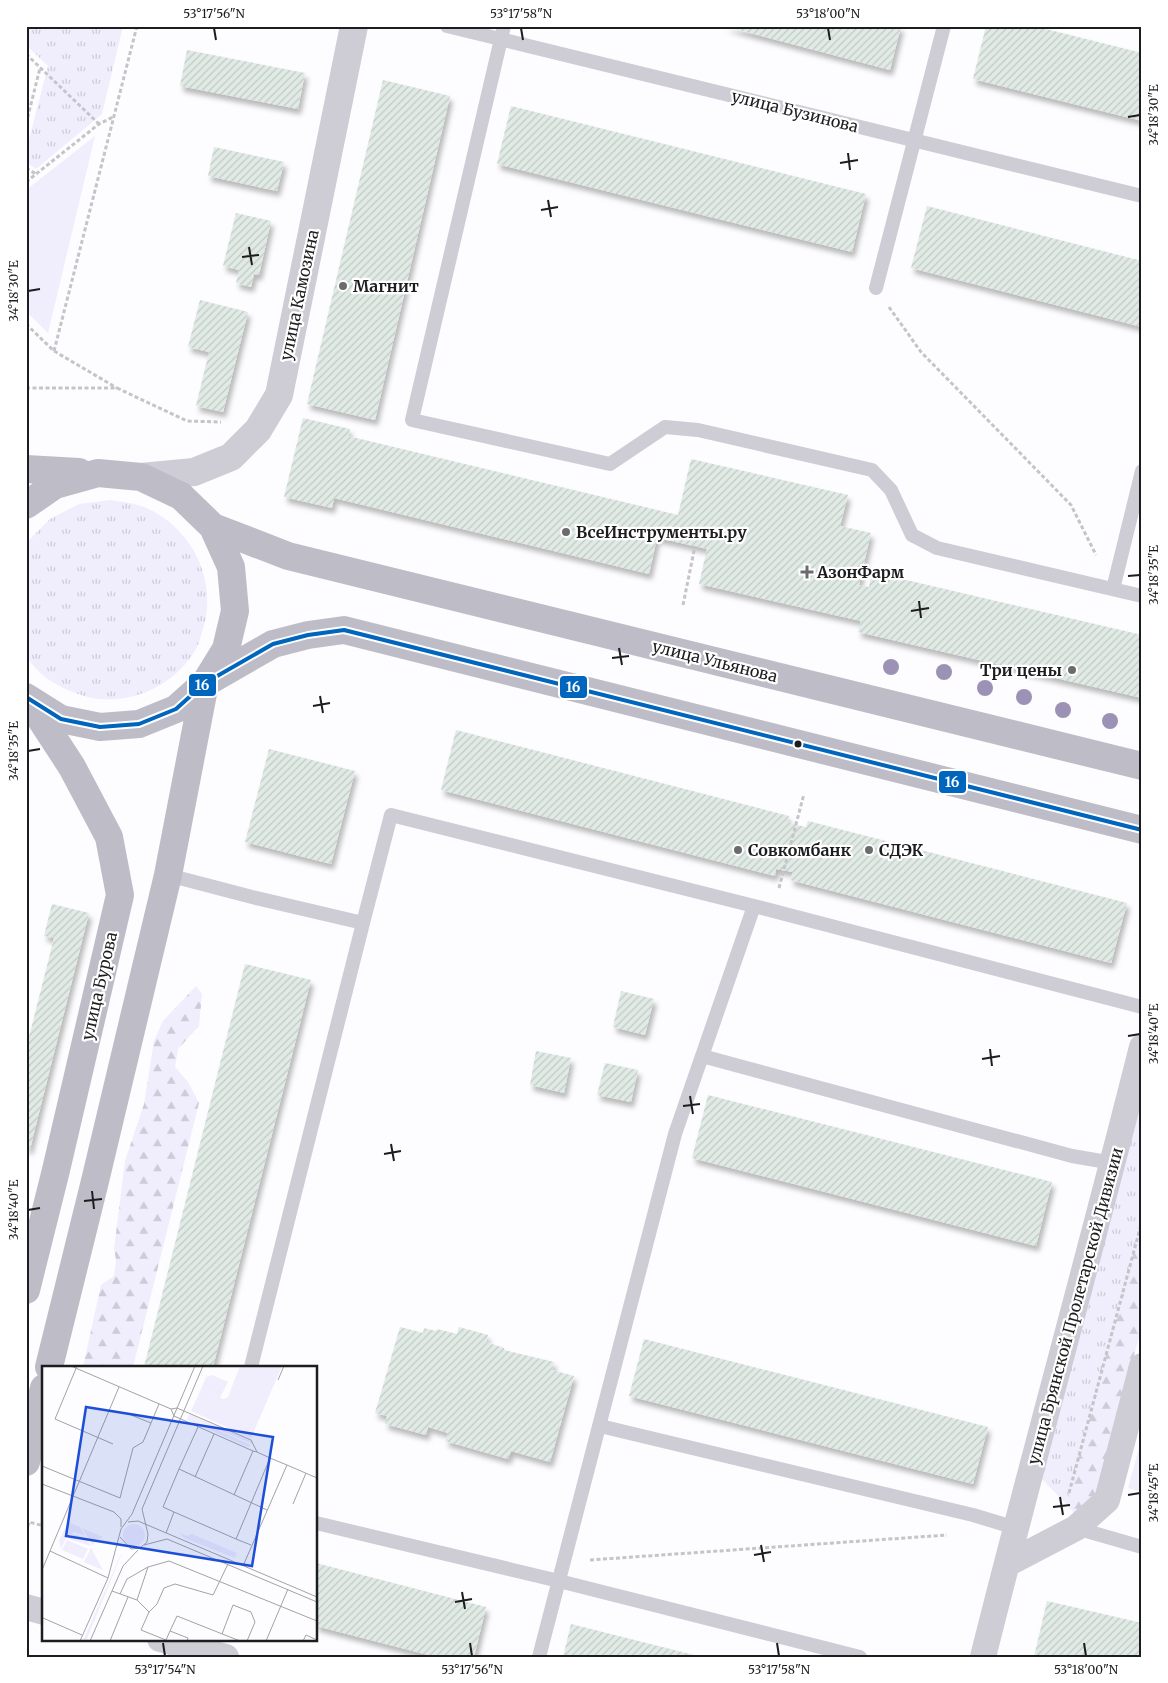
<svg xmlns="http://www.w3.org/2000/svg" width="1168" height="1683" font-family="Merriweather,serif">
<defs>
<pattern id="grass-tufts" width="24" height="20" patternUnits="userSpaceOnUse" patternTransform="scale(1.25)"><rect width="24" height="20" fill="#f0edfd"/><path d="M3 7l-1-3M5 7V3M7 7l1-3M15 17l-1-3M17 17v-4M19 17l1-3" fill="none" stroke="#cdcbd8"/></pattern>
<pattern id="forest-firs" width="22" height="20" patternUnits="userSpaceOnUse" patternTransform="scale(1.25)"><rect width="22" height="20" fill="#f0edfd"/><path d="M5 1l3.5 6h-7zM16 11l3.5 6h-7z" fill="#cdcbd8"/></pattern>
<pattern id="building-hatch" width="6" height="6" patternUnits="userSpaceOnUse" patternTransform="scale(1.25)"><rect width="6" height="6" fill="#e1ebe6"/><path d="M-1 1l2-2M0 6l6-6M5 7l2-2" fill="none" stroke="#c1c9c5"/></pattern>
<filter id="shadow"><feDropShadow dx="3" dy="5.5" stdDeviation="2.5" flood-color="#0004"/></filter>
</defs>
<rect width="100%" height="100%" fill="#fdfcfe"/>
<path fill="url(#grass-tufts)" d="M26,26H123L102,114L36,169L26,162V151L48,66L26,45Z
M111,500C121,502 134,503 144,507C192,527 218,580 203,629C201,634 200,642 197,647C174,690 118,712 73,692C54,685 36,673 26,655L27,542L50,519L79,504Z
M1142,1096V1221L1066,1504L1039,1476Z"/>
<path fill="url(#forest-firs)" d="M196,986L202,994L199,1026L178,1049L175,1067L188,1082L199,1103L133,1367H83L101,1285L114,1276L116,1260L114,1249L125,1161L144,1104L154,1041L163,1021Z
M1142,1221V1326L1097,1495L1076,1515L1066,1504Z"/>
<path fill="#f0edfd" d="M95,136L48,333L26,311V190Z
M1142,1437V1492L1128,1488Z"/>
<path fill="url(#building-hatch)" filter="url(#shadow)" d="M724,26H901L890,70Z
M986,26H1034L1142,53V121L973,79Z
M187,50L305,73L298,109L180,86Z
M383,80L450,96L375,420L307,404Z
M511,106L866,194L852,252L497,164Z
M214,147L284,162L277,191L208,176Z
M927,206L1142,261V327L911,268Z
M236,213L271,221L259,275L254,274L251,287L236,283L239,270L223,266Z
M200,300L248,312L223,412L196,406L209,352L188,347Z
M303,418L350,429L348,436L678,515L691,459L848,495L840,526L871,533L859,585L869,587L872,572L1142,635V698L858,632L861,621L699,584L707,549L672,541L657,538L649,574L334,498L332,508L284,497Z
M456,730L789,816L787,822L796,825L806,827L808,821L1127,903L1111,963L790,880L793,872L776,869L775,876L441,790Z
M269,749L355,771L331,864L245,842Z
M52,904L89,913L30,1149L26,1148V1049L54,938L44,936Z
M245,964L311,980L213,1367H144Z
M621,991L654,999L645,1035L613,1027Z
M536,1051L571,1058L564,1093L530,1085Z
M605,1063L638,1070L631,1102L597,1095Z
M708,1095L1052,1182L1036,1246L692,1158Z
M400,1327L423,1333L424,1328L436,1331L437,1329L457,1334L459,1327L488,1335L486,1342L504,1348V1350L554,1362L552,1370L574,1376L550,1462L511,1451L508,1459L445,1441L448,1433L428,1427L426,1435L385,1424L387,1416L375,1413Z
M644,1339L988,1427L973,1484L629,1396Z
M316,1563L486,1607L474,1657H436L316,1626Z
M1047,1601L1142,1623V1657H1034Z
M571,1624L698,1656V1657H563Z"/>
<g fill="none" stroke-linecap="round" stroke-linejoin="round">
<path stroke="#c5c4c8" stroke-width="3" stroke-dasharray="4 2.5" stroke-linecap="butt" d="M26,54L99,124
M26,124L40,68
M26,168L36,174
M26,182L99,124L113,117
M889,307L921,352L1071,505L1096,555
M26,324L54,351L117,388
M54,351L137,26
M26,388H117L187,421L221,422
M683,605L695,546
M779,888L804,794
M1069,1493L1142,1221
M26,1533L29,1522L44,1526
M590,1560L947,1535"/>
<path stroke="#ceccd4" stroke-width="14" d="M447,26L1142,196
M504,26L412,420L610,464L665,427L698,430L872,470L891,490L912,535L937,548L1142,596
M876,288L944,26
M1113,589L1142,471
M168,875L252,897L363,923L391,815L754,906
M702,1056L1072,1156L1113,1163
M251,1367L363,923
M600,1426L973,1515L1016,1528
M316,1523L559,1581L860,1657
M1076,1528L1142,1547
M539,1657L675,1134L754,906L1142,1007"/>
<path stroke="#ceccd4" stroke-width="26" d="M1007,1564L1076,1528L1107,1500L1142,1366
M26,1607L44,1612
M160,1639L226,1657
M983,1657C1034,1453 1091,1251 1142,1047"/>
<path stroke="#ceccd4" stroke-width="28" d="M141,477L194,472L231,457L258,430L279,395L354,26"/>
<path stroke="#bebcc6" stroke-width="28" d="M26,469L79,472
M26,505L55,485L98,473L141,477L181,496L213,527L231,567L235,611L226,649L205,683L168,875L95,1181L49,1367
M213,527L288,556L1142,766
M26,697L61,719L100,727L139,724L176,709L205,683L273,644L308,635L344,630L1142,830
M26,1290L56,1170L120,895L109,837L72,767L31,704
M26,1462L44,1388"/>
<defs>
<path id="bus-1" d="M26,697L61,719L100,727L139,724L176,709L205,683L273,644L308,635L344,630L1142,830"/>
</defs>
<use href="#bus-1" stroke="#fff" stroke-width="8"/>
<use href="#bus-1" stroke="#0065bd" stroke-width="4"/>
</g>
<g fill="#9c92b5">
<circle cx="891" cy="667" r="8"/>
<circle cx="944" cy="672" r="8"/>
<circle cx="985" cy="688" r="8"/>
<circle cx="1024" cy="697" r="8"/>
<circle cx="1063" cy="710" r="8"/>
<circle cx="1110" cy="721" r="8"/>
</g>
<path fill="none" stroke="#1d1d1f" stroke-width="2" d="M214,28L216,40M521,28L523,40M828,28L830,40M1128,117L1140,115M848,153L850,170M840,163L858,160M548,200L551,217M541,210L558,207M249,247L252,265M242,257L259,255M28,291L40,289M1128,576L1140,575M919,601L921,618M911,611L929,608M619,648L622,665M612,658L629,656M320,696L323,713M313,706L330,703M28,751L40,749M1128,1036L1140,1034M990,1049L992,1066M982,1059L1000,1056M690,1096L693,1114M683,1106L700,1104M391,1144L394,1161M384,1154L401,1151M92,1191L94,1209M84,1201L102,1199M28,1210L40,1208M1128,1495L1140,1493M1060,1497L1063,1515M1053,1507L1070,1505M761,1545L764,1562M754,1555L771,1552M462,1592L465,1609M455,1602L472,1599M163,1643L165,1656M470,1643L472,1656M777,1643L779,1656M1084,1643L1086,1656"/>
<g fill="#6b6b6d" stroke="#fff" stroke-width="2">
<circle cx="343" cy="286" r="5"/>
<circle cx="566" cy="532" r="5"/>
<path d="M804.5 564.5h5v5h5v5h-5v5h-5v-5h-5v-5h5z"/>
<circle cx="1072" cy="670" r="5"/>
<circle cx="738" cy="850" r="5"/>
<circle cx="869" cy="850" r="5"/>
</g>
<circle fill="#1d1d1f" stroke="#fff" stroke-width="2" cx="798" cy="744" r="4.5"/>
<g text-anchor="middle" stroke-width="4.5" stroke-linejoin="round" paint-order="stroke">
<g font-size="16" fill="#1d1d1f" stroke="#fff">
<text transform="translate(795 111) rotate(14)" y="6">улица Бузинова</text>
<text transform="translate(299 295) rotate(-78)" y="6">улица Камозина</text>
<text transform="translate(715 661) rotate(14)" y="6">улица Ульянова</text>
<text transform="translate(99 986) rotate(-77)" y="6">улица Бурова</text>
<text transform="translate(1075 1306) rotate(-75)" y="6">улица Брянской Пролетарской Дивизии</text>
</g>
<g font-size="16" font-weight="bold" fill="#1d1d1f" stroke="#fff" text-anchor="start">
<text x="353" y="292">Магнит</text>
<text x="576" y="538">ВсеИнструменты.ру</text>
<text x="817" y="578">АзонФарм</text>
<text x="1062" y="676" text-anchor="end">Три цены</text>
<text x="748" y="856">Совкомбанк</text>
<text x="879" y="856">СДЭК</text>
</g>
</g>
<g transform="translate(42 1366)">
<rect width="275" height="275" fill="#fdfcfe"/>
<path d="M170,9L186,16L178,32L159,23L164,11ZM146,51L209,79L206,81L145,54ZM26,156L38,161L43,170L32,166L24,172L19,183L17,175ZM81 169a11 11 0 1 1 22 0a11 11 0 1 1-22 0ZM49,182L61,204L42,196ZM80,187L44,275H41L79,188Z" fill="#f0edfd"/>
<path d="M148,48L209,75L211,78L146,51ZM137,166L145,170L150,168L195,187L193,192L142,172Z" fill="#f0edfd"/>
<path d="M198,0H240L209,72L149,45L159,23L181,33L186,31ZM40,162L61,171L50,179ZM32,168L45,173L49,180L26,173ZM25,174L46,183L41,193L20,184Z" fill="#f0edfd"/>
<path fill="none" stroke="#a3a3a5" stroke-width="1" d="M29,0L129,43M35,0L13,53L71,78M236,14L242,0M89,49L109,57M156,61L137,103L225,144M215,86L209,74L135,42L129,43L132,50L211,85L215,86L228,92L245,99L275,112M0,100L78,132L91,82L101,76L117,38M153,111L172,68M0,118L72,146L79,153V161M192,129L211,85M251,138L264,107M132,146L194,173M86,156L96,155L275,231M124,167L132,146L121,141L137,103M78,171L89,183L98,182L105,176L106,168L100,143L161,0M102,179L125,173L275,236M209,179L194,173L228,92M8,185L77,21M201,200L245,99M0,204L8,185L66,212M70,225L95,234L107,246L99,264L124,274L128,265L146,272L145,275M78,228L85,213L106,201M95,234L106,201L127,195L275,255M107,246L115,238L122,222L133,218L171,229L186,198M1,252L40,269M128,265L135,250L198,275M180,268L191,239L209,246L213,256L205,275M38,275L66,212L79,163L90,148L153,0M48,275L81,200L96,184M68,275L86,231M224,275L246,223M261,275L264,269L275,274"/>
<path fill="#1d4ed8" fill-opacity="0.15" stroke="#1d4ed8" stroke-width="2.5" d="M44,41L231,71L210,200L24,170Z"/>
<rect width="275" height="275" fill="none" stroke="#1d1d1f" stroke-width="2.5"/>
</g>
<g stroke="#fff" stroke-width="2">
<rect x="188" y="673" width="29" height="24" rx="5" fill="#0065bd"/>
<rect x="559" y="675" width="29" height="24" rx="5" fill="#0065bd"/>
<rect x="938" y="770" width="29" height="24" rx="5" fill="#0065bd"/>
</g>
<g font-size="14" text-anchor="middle" font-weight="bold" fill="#fff">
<text x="202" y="690">16</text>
<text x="573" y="692">16</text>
<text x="952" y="787">16</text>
</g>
<rect width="1168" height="1683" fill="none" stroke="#ffffff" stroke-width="55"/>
<rect x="28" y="28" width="1112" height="1628" fill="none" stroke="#1d1d1f" stroke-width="2"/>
<g font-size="12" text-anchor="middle" fill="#1d1d1f">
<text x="214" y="18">53°17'56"N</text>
<text x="521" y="18">53°17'58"N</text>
<text x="828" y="18">53°18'00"N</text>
<text transform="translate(1154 115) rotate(-90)" y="4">34°18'30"E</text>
<text transform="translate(14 291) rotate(-90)" y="4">34°18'30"E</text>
<text transform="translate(1154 575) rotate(-90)" y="4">34°18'35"E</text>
<text transform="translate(14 751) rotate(-90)" y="4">34°18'35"E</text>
<text transform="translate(1154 1034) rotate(-90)" y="4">34°18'40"E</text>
<text transform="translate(14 1210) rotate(-90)" y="4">34°18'40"E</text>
<text transform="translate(1154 1493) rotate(-90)" y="4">34°18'45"E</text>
<text x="165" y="1674">53°17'54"N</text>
<text x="472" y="1674">53°17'56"N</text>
<text x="779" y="1674">53°17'58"N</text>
<text x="1086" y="1674">53°18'00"N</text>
</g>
</svg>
